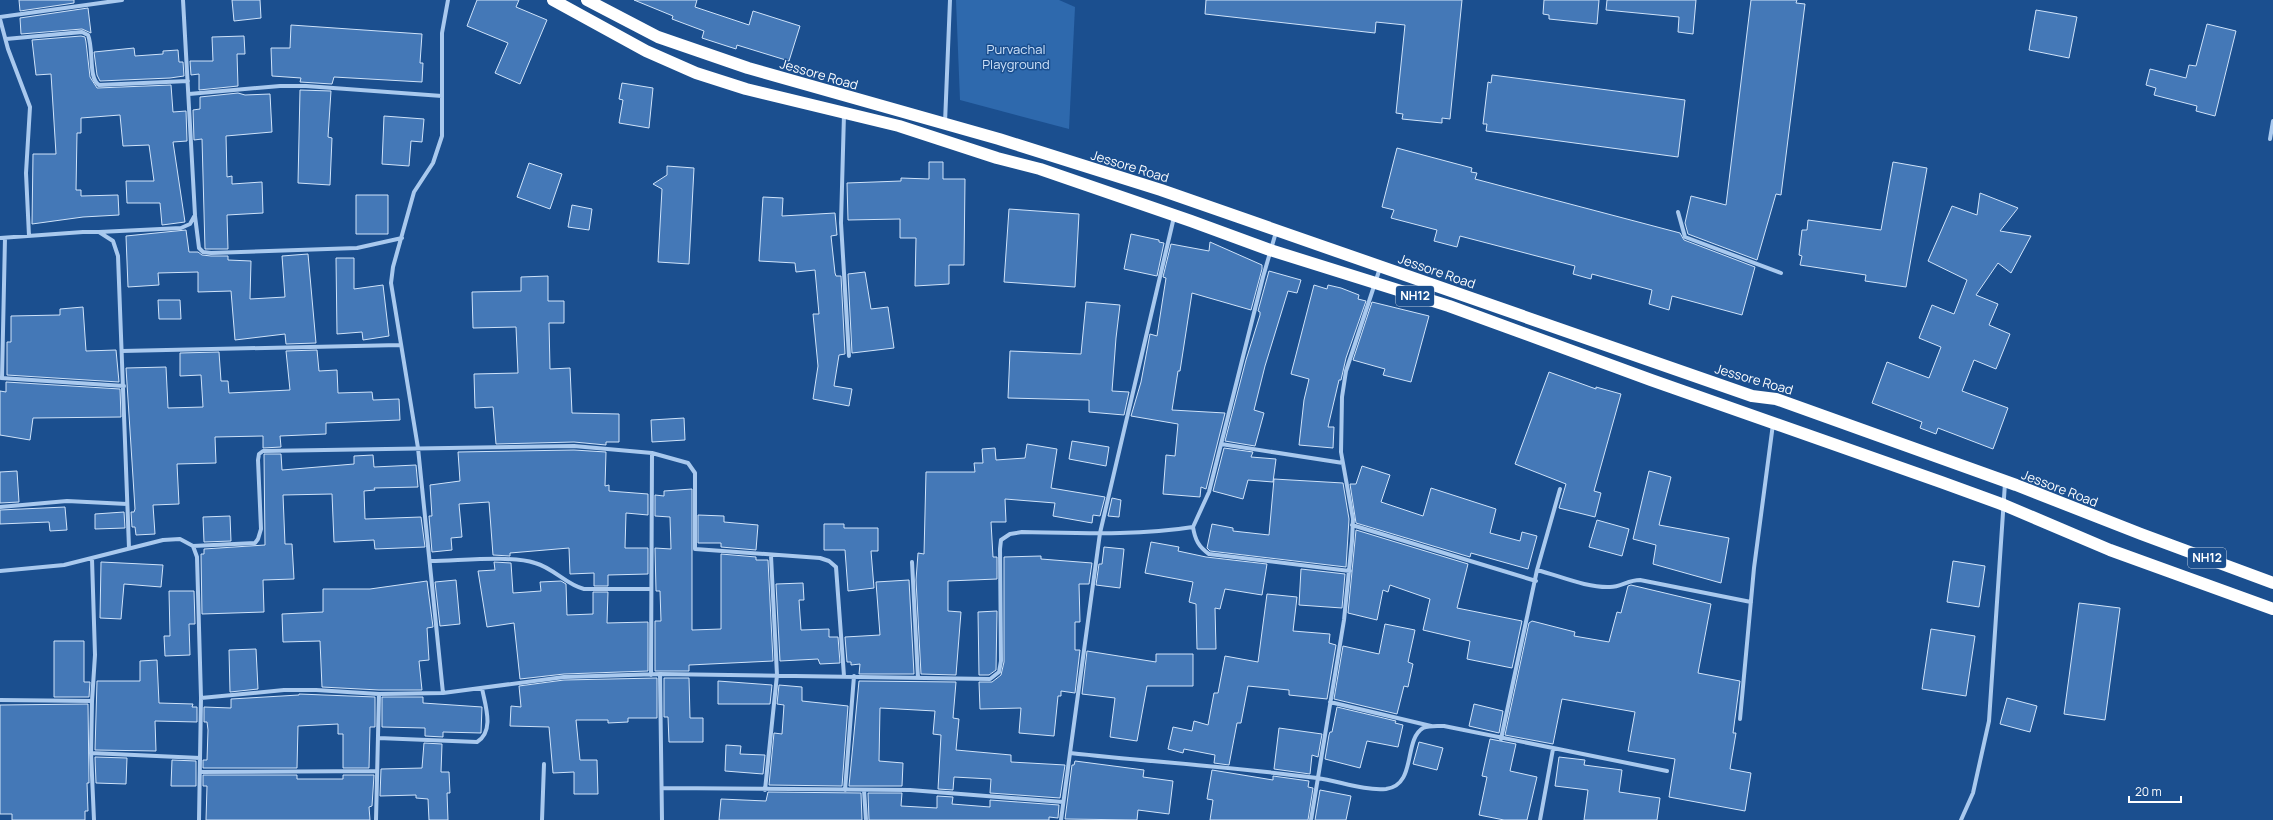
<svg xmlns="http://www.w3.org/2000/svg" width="2273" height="820" font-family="Manrope,sans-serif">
<rect width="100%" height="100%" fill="#1b4f8f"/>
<path fill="#2e69ad" d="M956,0H1059L1075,7L1069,129L960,100Z"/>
<path fill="#4478b7" stroke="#cfe3fa" d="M19,0H74V3L20,11Z
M232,0H260L261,18L234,21Z
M477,0H519L516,7L547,20L520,84L495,73L508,43L467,26Z
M634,0H697L695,7L749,25L753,11L800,26L789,61L737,45L736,49L702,38L704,31L672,19L673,16Z
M1206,0H1462L1450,119L1442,118V123L1402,119L1403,114L1396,113L1405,25L1376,22L1375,33L1205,14Z
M1544,0H1599L1597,24L1549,19V15L1543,14Z
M1607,0H1696L1693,34L1678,32L1679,17L1606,10Z
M1751,0H1797L1796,3L1805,4L1781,195L1776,194L1757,260L1688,234L1685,223L1691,196L1726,205Z
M88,8L91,33L82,29L21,34L20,18Z
M2036,10L2077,17L2069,58L2029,50Z
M2207,24L2236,31L2215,116L2196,111L2197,106L2154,95L2156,88L2146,85L2150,69L2186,78L2189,65L2196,66Z
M291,25L422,34L420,63H423L422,82L334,77L332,84L300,82L301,78L272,76L271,48H290Z
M81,36L85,37L86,42L90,77L97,88L171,85L173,112L186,111L187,141L173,142L185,222L162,225L160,203H127L126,181H154L149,145L123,146L120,115L81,118V133H77L76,190H81V196L118,195L119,215L83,217L32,224L33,154H56L51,74L36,75L32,40Z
M244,36L245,54H237L238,86L199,90V74L191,75L190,61H213L212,37Z
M134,48L135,56L163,54V51L178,50L179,62H183L184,76L170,78L100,81L97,75L94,52Z
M1492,75L1685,100L1678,157L1486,131L1487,124H1483L1488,82L1491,83Z
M622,83L653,88L649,128L619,123L623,100L619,99Z
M300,90L331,91L328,137L332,138L330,185L298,183Z
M238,93L245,95L270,94L272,132L226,136L227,177L232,176V184L262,182L263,213L227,215L228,249H205L202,139L194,140L193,110L200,109V97Z
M384,116L424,119L422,142L411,141L409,166L382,164Z
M1397,148L1472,168L1471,172L1477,173L1475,179L1680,233L1684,240L1755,267L1742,315L1672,296L1669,310L1649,304L1652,290L1592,274L1591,279L1573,274L1575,266L1460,236L1457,247L1434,241L1437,230L1391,218L1394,210L1382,207Z
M929,162H943V179H965L964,265H949V284L915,286L916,238H900V219L848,220L847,183L901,181V178L929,179Z
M1893,162L1927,168L1906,287L1865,281L1866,275L1800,265L1802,256L1799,255L1802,230H1807L1808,220L1881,230Z
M529,163L562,174L550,209L517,197Z
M667,166L694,168L689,264L658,262L662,189L653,184L667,175Z
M1980,193L2018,208L2000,231L2031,236L2011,273L1998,263L1976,295L1998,304L1989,325L2010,334L1996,369L1974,360L1962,391L2008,408L1993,449L1938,428L1936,434L1920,428L1922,422L1872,403L1887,362L1929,378L1941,347L1919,338L1932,305L1954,314L1967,280L1928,261L1952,206L1977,215Z
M356,195H388V234H356Z
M763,197L783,198L782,216L835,213L837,235L831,236L835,273L836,276H841L845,354L839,355L834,386L852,389L849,406L813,399L818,366L813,314H819L815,270L796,272L795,263L759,261Z
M572,205L592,209L589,230L568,227Z
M1009,209L1079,214L1075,287L1004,282Z
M186,230L189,252H198L202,255L211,256H228V260L251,261L250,299L285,297L282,256L308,254L316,343L286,344L285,334L235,340L231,291L198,292V272L158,273L159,285L128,287L126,236Z
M1131,234L1159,240V242L1164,243L1157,276L1124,269Z
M1210,242L1262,265V269L1251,310L1192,293L1180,371H1178L1172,410L1225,413L1206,489L1201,487L1200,497L1163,494L1166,455L1175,456L1178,424L1131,416L1141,382L1150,334L1157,336L1166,278L1163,277L1171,244L1209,251Z
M336,258H354V289L383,285L389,336L363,340L362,332L337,334Z
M1269,271L1301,280L1297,293L1288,291L1265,366L1254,410L1264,413L1255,446L1225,441L1246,360L1260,315V312L1258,311Z
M865,272L871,309L888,307L894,348L852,353L848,274Z
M548,276V301H564V323H549L550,369L570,368L572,413L619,414V442H606V445L574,442L496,444L493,407L475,408L474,374L518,373L516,327L473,328L472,292L521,291V277Z
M1314,285L1327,289L1328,285L1341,288L1359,295L1358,299L1366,301L1346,358L1341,380H1339L1328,427H1334L1333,448L1299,445L1304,400L1309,379L1291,374Z
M158,300H180L181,319H159Z
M1086,302L1120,305L1116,338L1112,391L1129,392L1124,415L1089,412V400L1008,398L1010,351L1081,354Z
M1372,302L1429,316L1411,382L1383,375L1385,369L1353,360Z
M83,307L86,351L116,350L119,382L7,375V342H11V316L60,315V309Z
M317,350L319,371L337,370L338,393L372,392L373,400L399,399L400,420L326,423V434L280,436L281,447L263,448V436L215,437L216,463L177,464L179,504L153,505L155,534L136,535L135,527H132L131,512H134L135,509L126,368L166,367L168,408L203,407L201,375L180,376V353L219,352L221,381H228L229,393L290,390L286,351Z
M1549,372L1596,389V387L1621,394L1594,491L1601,493L1595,517L1559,508L1566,484L1515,464Z
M6,382L120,389L121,417L33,418L30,440L0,435V391L6,392Z
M684,418L685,440L652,442L651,420Z
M1072,441L1109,447L1106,466L1069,459Z
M1027,444L1057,449L1051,488L1105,497L1100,516L1093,515L1092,523L1053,516L1055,503L1005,499L1006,522H991L993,557H997V579L948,581V611L961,612L956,675L921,674L916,580L918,553L924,554L926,472H975L974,463H983L982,449L995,448L996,460L1025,458Z
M1224,448L1253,452L1251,457L1276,459L1273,482L1248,480L1243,499L1213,491Z
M574,450L606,452L605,486L609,485V491L648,494V515L626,513L625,548H648V574L608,575V586H594V573L570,574L569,548L510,553V556L493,555L489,502L459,504L462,537L451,538L452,550L432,552L429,516H432L430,485L460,481L458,452Z
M264,454H281L282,470L354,464V456L373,455L374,467L416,465L418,487L374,488L375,490L364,491L365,519L421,517L425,547L375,549L374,540L334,542L332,494L283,495L285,544H292L294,579L263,580L264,612L202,614L201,554H204V549L265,545Z
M1362,466L1390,475L1381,502L1423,516L1431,488L1496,509L1490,533L1520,541L1522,532L1537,536L1528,569L1471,553L1470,557L1356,523L1350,484H1356Z
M17,471L19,502L0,503V472Z
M1649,471L1671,477L1659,525L1729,538L1721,583L1653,564L1656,545L1633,539Z
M1274,479L1343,483L1349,519L1346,567L1210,551L1207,548L1212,524L1233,528V531L1269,535Z
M692,489V630L721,629V554L756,557V560H768L773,661L689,665V671H655V621H661L660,591H656L655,548L671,549L670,517L655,516V495L664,496V491Z
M1112,498L1121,500L1119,517L1108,516Z
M65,507L67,530L50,531L49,522L0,524V510Z
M124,512L125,528L95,529V514Z
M698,515L724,516V522L758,525L756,550L721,547V543H698Z
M230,516L231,541L204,542L203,517Z
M1597,520L1629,529L1622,556L1589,547Z
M824,524H844V528H878V551H871L874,588L848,591L845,550H824Z
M1356,530L1468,564L1457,608L1522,621L1512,668L1467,659L1470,641L1423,630L1430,599L1390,585L1388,592L1383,590L1377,620L1348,613Z
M1151,542L1179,547L1178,551L1206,557L1267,564L1262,595L1225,589L1220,609L1215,608L1216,649H1197L1196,604L1189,602L1193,582L1145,573Z
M1104,547L1124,549L1120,588L1096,585L1099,564H1102Z
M1041,556V559L1092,563L1089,584H1079L1080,622H1075V650H1080L1075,693L1061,691V696H1058L1054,736L1019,733L1021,708L980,709L979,682H992L1001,675L1004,662V557Z
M1953,561L1985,566L1979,607L1947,602Z
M101,562L163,565L161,587L124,584L121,619L100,618Z
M494,562L511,563L513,593L541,591L540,582L561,581L566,584L567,615L593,614V592H608L607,623L648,622V671L564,674L520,679L514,623L487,627L478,571L495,570Z
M1301,569L1345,574L1342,608L1299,605Z
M456,580L460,624L440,626L435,582Z
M909,580L914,674H859L860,664L851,665V662H847L845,637L880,635L876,582Z
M427,581L433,627L427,628L429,660L419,661L422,690H379L322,687L320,641L283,642L282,614L323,612V589H370Z
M803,583L804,600H799L801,630L829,629V637H838L840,663L820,664L818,659L780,661L776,584Z
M1631,585L1711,604L1698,673L1740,681L1733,733H1736L1730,769L1751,773L1745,811L1669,797L1675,759L1628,751L1635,712L1562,699L1553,744L1505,735L1529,623L1532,621L1575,632L1574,636L1609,642L1617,612L1621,613L1628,586Z
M169,591H194L195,624H189L190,655L165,656L164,636H170Z
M1267,594L1297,597L1293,631L1330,634L1329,643L1336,645L1327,699L1289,695V690L1248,686L1241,723H1237L1229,765L1214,763L1215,755L1184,749L1183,753L1168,749L1173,727L1192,731L1194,721L1208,725L1214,693H1218L1225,656L1258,662Z
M2079,603L2120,608L2105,720L2064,714Z
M997,611L996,670L989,675H979L978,612Z
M1385,624L1415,630L1408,662L1413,664L1408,687L1404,686L1397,714L1334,699L1343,646L1379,654Z
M1931,629L1975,636L1966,696L1922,689Z
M54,641H84V682H90L89,697H54Z
M256,649L258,689L230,692L229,650Z
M1087,651L1156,662V654H1193V686H1147L1137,741L1110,737L1115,698L1082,694Z
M157,660L159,703L193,704L192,707H197V722L155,721L156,751L95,750L97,681H140V661Z
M657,678V718H628V722L608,723V720H576L580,760H597L598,794H574V772L553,773L549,727L510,726L511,706L521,707L519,686L564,680Z
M664,678H689L690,718H703V742H669L668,717H664Z
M718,681L772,685L770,704H718Z
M859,681L956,682L953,718L959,719L956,750L1011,755V762L1065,765L1060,798L990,793L991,779L954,777L953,790L938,789L941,735L933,734L935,711L880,708L879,761L903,763L902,786H849Z
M779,685L802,687V701L848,706L842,786L769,785L774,733L782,734L784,705L777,704Z
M299,694L375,697V727H370L369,768H343V734H338V724L298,726L297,768H203V760H207L208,730L207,722H204V707L231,708V699L299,695Z
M382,697H423V703L482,707L481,733L443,732V737L425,736V728L382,727Z
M2007,698L2037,706L2030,732L2000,724Z
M88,704L89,783H87L88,811H85V820H12V814H0V705Z
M1474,704L1503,711L1499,733L1469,726Z
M1337,707L1396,721L1395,723L1403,725L1398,747L1367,741L1360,768L1325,759L1329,735L1330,732H1332Z
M1279,728L1322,734L1318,757L1312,755L1310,774L1274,769Z
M1490,739L1516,744L1510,771L1537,777L1527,820H1504L1479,815L1487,777L1482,776Z
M1419,742L1443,748L1437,770L1413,764Z
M424,743L442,744L441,772H449L450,793H447L448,820H429L428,799L416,798V795L380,796L381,769L422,768Z
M726,745L741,746L740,754L765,755L763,774L725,771Z
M95,757L127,758L126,784L96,783Z
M1559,757L1585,760L1584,765L1622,770L1619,792L1660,798L1657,820H1584L1588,790L1555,786Z
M172,760L196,761V786H171Z
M1075,761L1144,770L1143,777L1173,781L1169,814L1138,810L1137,820L1065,819L1072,765H1074Z
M1212,770L1273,780V776L1309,781L1308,787L1313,788L1308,820H1210L1213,800L1207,799Z
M203,775H297V779H343V775H374L372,806L369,807L370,820H206L207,786H203Z
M1320,790L1351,796L1346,820H1315Z
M768,792L861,793L862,820H719L721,799L766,801Z
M868,793H902L901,806L937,808V796L953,797L952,804L990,807V800L1059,805L1058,818L1049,817V820H869Z"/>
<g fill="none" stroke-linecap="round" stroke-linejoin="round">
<path stroke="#a9c9ee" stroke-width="4" d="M0,17L122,0
M0,19L8,49L30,107L26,173L29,236
M6,39L82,32L88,35C94,50 88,78 99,85L188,81
M189,94L280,86H306L442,96
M844,114L841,223L849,356
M945,123L950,0
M2270,139L2273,121
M1678,212L1685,237L1781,273
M195,216L199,248L203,252L211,253L357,248L402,238
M1174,217L1100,533L1070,753C1152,762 1235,767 1317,778C1339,781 1364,791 1386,789C1417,785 1403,740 1423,728C1430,725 1437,726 1444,726L1667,771
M99,232L181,228L190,224L195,215L183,0
M0,238L83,232H99L113,241L118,256L129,548
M122,351L400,345
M1,378L124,386
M2,378L5,238
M1221,444L1343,463
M0,507L67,501L127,504
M1352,525L1536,581
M1193,527C1195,540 1199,547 1209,554L1350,571
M193,546L255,543L258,539L261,529L258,460L259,454L263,451L574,446L652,453L688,463L695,473V549L820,558L829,561L836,567L844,676
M92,559L95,655L92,701L91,753L94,820
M431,561C458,561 511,555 535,563C554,568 566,585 584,589H651
M912,562L918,678
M1537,570C1560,576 1587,588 1610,587C1621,587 1628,580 1640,580L1751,602
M0,571L64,565L163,540L180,539L193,546L197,557L201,698L199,820
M660,674L662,820
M651,675L652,453
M443,693L418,448L391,283L393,267L414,192L433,163L442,136V33L448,0
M201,698L284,690H316L379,694L443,693L564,677L660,674L990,679L999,672L1001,661L1000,549L1001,540L1010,534L1022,532C1079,533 1137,536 1193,527L1209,492L1263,277L1276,232
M0,700L92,701
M1330,702L1431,726
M1740,719L1754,568L1773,424
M378,738L477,742C495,731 485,705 482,688
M1501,739L1537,570L1560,489
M91,753L200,758
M200,772L377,771
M663,788L910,790L1063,802
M765,790L777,675L771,556
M845,790L854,676
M864,790L866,820
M376,820L379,694
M542,820L544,764
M1061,820L1070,753
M1311,820L1344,620L1352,541L1353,519L1341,452L1342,397L1346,371L1380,268
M1540,820L1553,749
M1961,820L1973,793L1989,721L2005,483"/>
<path stroke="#fff" stroke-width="12" d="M553,0L646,51L696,73L746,89L899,126L997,158L1040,169L1191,221L1270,250L1449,306L1651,380L1941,482L2004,505L2110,550L2273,609
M587,0L658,37L748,68L999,139L1161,190L1752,396L1776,399L2016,485L2141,534L2273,583"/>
</g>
<g text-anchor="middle" stroke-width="3" stroke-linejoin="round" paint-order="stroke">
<g fill="#1b4f8f" stroke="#bbcadd" stroke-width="1">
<rect x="1396" y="286" width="38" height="20" rx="3"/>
<rect x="2188" y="548" width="38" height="20" rx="3"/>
</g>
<g font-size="12" font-weight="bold" fill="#fff">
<text x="1415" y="300">NH12</text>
<text x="2207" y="562">NH12</text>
</g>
<g font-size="13" fill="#cfe3fa" stroke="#1b4f8f">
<text x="1016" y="54">Purvachal<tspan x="1016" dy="15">Playground</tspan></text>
</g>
<g font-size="13" fill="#fff" stroke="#1b4f8f">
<text transform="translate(819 74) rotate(16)" y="5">Jessore Road</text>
<text transform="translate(1130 166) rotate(17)" y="5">Jessore Road</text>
<text transform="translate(1437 271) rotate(19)" y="5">Jessore Road</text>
<text transform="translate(1754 379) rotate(16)" y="5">Jessore Road</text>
<text transform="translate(2060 488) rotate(21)" y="5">Jessore Road</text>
</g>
</g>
<path d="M2129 796v6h52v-6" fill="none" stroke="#ffffff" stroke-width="2"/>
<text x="2135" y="796" font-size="12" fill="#ffffff" stroke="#1b4f8f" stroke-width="3" paint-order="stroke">20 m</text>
</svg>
